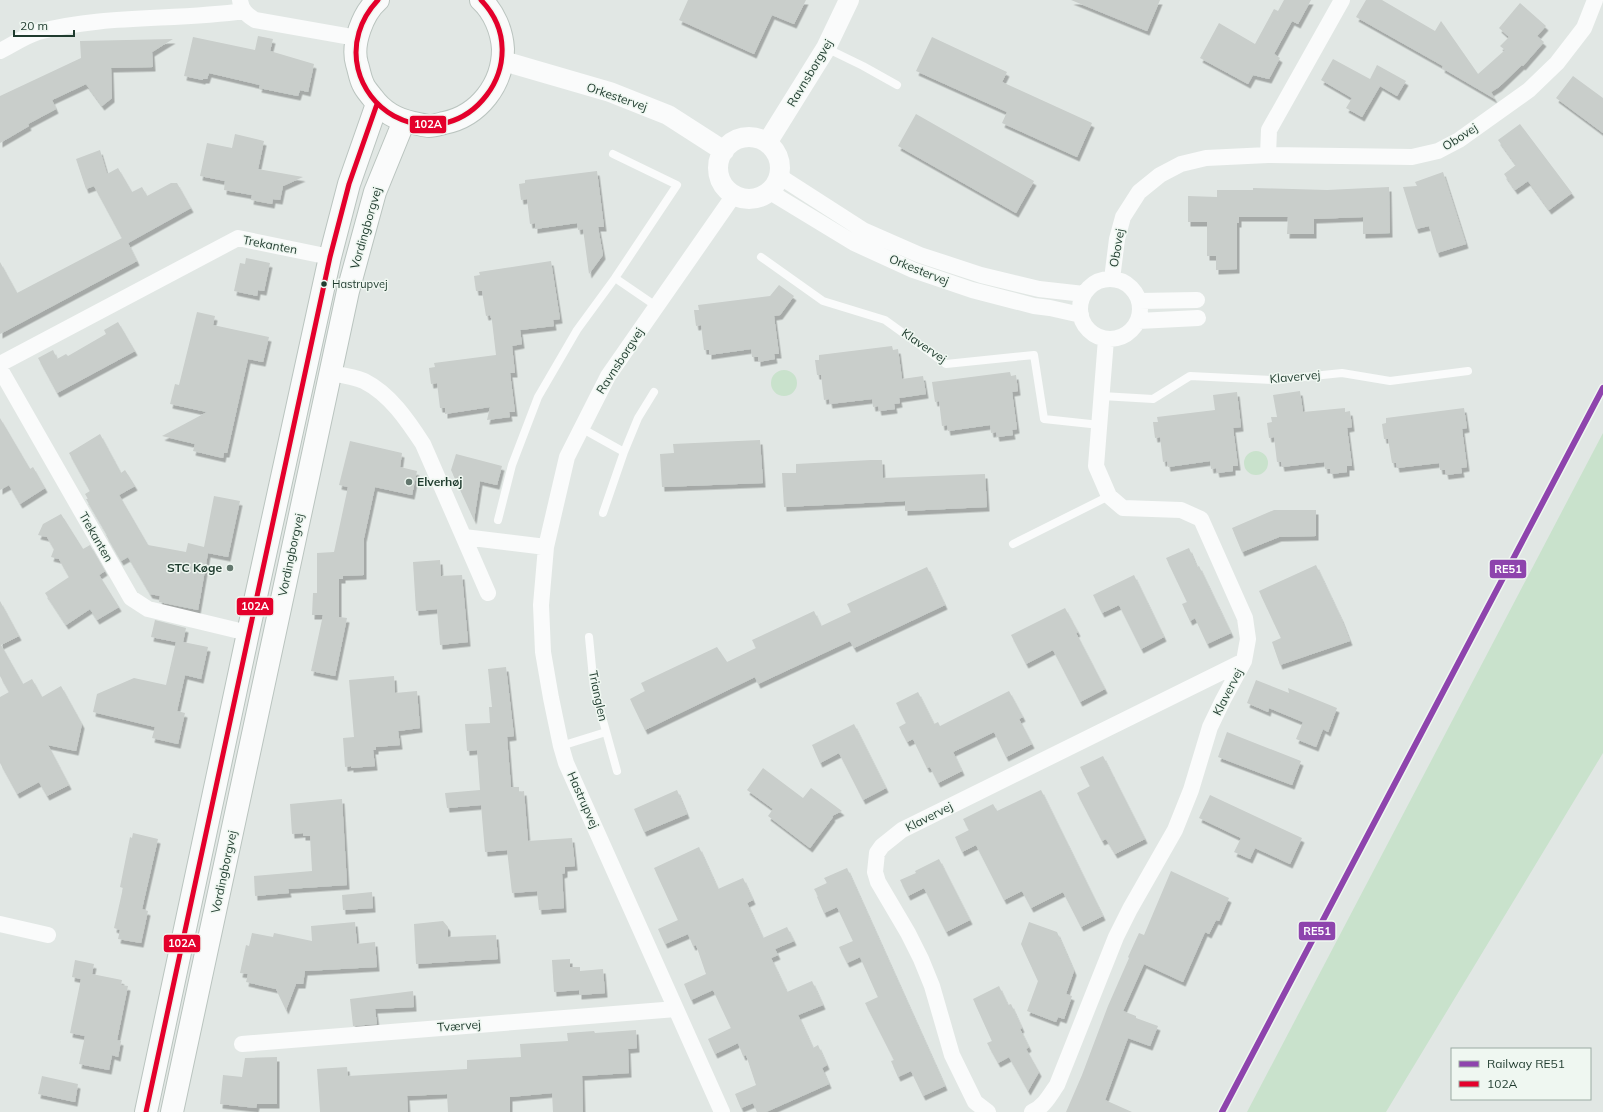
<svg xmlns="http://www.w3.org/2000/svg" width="1603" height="1112" font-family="Mulish,sans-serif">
<defs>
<filter id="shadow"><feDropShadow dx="2.5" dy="4.5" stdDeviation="0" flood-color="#0004"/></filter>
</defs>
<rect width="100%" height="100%" fill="#e1e7e4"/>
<path fill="#c9e2cc" d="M771 383a13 13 0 1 1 26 0a13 13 0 1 1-26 0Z
M1603,433V753L1386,1112H1247Z
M1244 463a12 12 0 1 1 24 0a12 12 0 1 1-24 0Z"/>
<path fill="#c9cecb" filter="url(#shadow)" d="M688,0H806L794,24L772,15L754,54L679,20Z
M1071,0H1160L1147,31Z
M1284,0H1311L1298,24L1292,21L1274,54L1280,58L1269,79L1253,75L1248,84L1200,58L1219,23L1255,44L1274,9L1278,11Z
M1366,0H1382L1435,31L1441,21L1478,74L1505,50L1500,46L1509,37L1499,28L1520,3L1546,26L1537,36L1544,42L1523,66L1522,65L1499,87L1491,92L1495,99L1442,68L1443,66L1356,17Z
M258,36L273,39L270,51L314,64L308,92L300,90L298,96L259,88L260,85L209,73L207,79H203V80L184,76L193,37L255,50Z
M932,37L1007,72L1002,82L1092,123L1077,157L1002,123L1007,112L916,71Z
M173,39L152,52L153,67L111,68L112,98L102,106L86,84L52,100L56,109L28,124L29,126L0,143V96L81,58L80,41Z
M1333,59L1370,79L1377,65L1406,81L1397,96L1380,86L1362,117L1346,108L1352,98L1321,80Z
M1573,76L1603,98V133L1556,98Z
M916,114L1034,181L1016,213L898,146Z
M1520,124L1572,193L1549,210L1528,181L1515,190L1504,174L1516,165L1498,140Z
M235,134L264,141L258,169L303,177L283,186L280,200L273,199L272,204L251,200L252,195L224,190L225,181L200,176L207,143L232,148Z
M100,150L107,174L118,168L132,192L142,187L147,196L171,183H177L191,208L128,243L137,261L0,334V262L17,293L122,238L94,186L86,189L76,159Z
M597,171L604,227H598L603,255L589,274L583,229L578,230L577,223L535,229V223L530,224L527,199L521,200L519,184L525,183V180Z
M1443,172L1466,244L1437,253L1429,226L1416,229L1403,187L1417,186L1415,182Z
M1389,187L1390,233L1363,234V217L1314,219V234H1287L1288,217H1239V223H1237V269L1216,270V256H1207V222H1188V196L1217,197V190H1253V188L1327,190Z
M246,258L270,263L264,291L258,290L257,296L234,291L240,263L245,264Z
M551,261L560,319L553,320L554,326L520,330L522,344L512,346L515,373H510L515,412H509L510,417L487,420L490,407L445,414V408H440L437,383L431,384L429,368L435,367L434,363L496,355L492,321L490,315L486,316L482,291H476L474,276L480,275L479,272Z
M779,285L794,296L780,315L774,316L779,354H774L775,359L758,362V357H752L751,349L709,355V350H704L701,325L696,326L694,310H699L698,305L770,296Z
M197,312L215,316L213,325L269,337L263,362L248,359L227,453H224L223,458L193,451L195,444L162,436L207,412L170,404L175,384L179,385Z
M118,322L135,351L57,393L38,358L53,350L57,359L66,354L68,356L106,334L104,330Z
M892,346L893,350L898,349L902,379L923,376L926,394L899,398L900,403L894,404L895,409L879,411L878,406L873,407L872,399L830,404L829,399L824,400L821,375H817L815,360H819V355Z
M1010,372L1011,376L1016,375L1018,391L1012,392L1017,429L1012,430L1013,435L997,437L996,432L991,433L990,425L948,431L947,425L942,426L939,401L935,402L932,382Z
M1300,391L1303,412L1345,408V412L1350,411L1352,427L1347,428L1352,466H1347V472L1331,474L1330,469H1325L1324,462L1282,467L1281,462H1277L1274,437L1269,438L1267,423L1272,422L1271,417H1277L1273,395Z
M1237,392L1241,427L1233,428L1238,466H1233V471L1217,473L1216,468L1211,469L1210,461L1168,467L1167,461L1163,462L1160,437L1155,438L1153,422H1158L1157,417L1215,410L1213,395Z
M1464,408L1467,428L1462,429L1467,467L1461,468L1462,473L1446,475L1445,470H1440L1439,463L1397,468L1396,463H1392L1388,439H1384L1382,424L1386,423V418Z
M0,418L30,469L33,467L45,488L20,504L9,485L0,490Z
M100,434L121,473L125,470L135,486L119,495L148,545L186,552L188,543L204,547L214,496L240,501L228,557L208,553L198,610L159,602L160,596L150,594L128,557L121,561L106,535H107L86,499H88L85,494L90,491L69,453Z
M760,440L763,483L662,487L660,454L674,453L673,444Z
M350,441L402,453L400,467L417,471L412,495L375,487L364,538V575L343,576V579H339V617L347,618L335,676L311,671L323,615H312L313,593H317V553L334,552L348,487L339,485Z
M456,454L502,466L497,485L480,481L474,520L451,470Z
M871,460H882L883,478L985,474L987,507L905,511V501L784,507L782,473H796V464Z
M1274,510H1316V536L1279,537L1242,552L1232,528Z
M61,514L83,549L90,545L105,571L99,575L119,607L97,620L90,609L66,625L45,593L69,577L59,559L51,557L54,549L47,537L38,535L43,524Z
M1189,548L1197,567L1199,566L1231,633L1207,644L1195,618L1190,621L1182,604L1187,602L1166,558Z
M440,560L441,576L462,575L468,642L440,645L437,609L416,611L413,562Z
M1316,565L1341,618L1350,641L1280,665L1272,642L1281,638L1259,591Z
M927,567L945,605L854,648L850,641L758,684L755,677L645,730L630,699L645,691L641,683L717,647L727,662L756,648L752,640L814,611L821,626L851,612L847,604Z
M1134,575L1164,637L1141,649L1119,605L1102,613L1093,595Z
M0,601L19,636L1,645L23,684L32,679L42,697L61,686L82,724L76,751L48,745L69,785L47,796L39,782L17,794L0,763V697L9,692L0,676Z
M1065,608L1078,632L1076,633L1105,689L1080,702L1053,650L1026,664L1011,635Z
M155,620L186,628L183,642L208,647L201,679L185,675L177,711L185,713L178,744L152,738L155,727L93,712L97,694L134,678L166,685L176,642L151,637Z
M506,667L514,736L507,737L511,787H519V792L524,791L528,841L572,838L575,866L565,867V873L562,874L564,908L539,910L537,891L512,893L507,850L485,852L481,805L447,808L445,793L480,790L477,750L467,751L465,724L490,723L489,707H492L488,669Z
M394,676L395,693L417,691L420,728L398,731L400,745L376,747V750H373L375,766L351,768V766L345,767L343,738L354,737L349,680Z
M1256,680L1289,693L1288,688L1337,708L1328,732L1323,729L1316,747L1296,739L1303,722L1269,708L1268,712L1247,703Z
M1009,691L1023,717L1019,719L1032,744L1006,757L994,732L953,752L962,771L938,783L930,767L927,768L913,739L907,742L899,727L906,723L896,703L918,692L934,724L938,722L940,726Z
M854,724L886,788L863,800L839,753L820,763L812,745Z
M1227,732L1301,761L1292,785L1218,757Z
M1103,756L1145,839L1115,854L1106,839L1102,841L1077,793L1090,786L1080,767Z
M763,768L803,798L811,788L842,811L832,816L833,817L810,848L768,816L773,809L747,790Z
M677,790L687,814L644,832L634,809Z
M1041,790L1103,916L1081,927L1063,892L1031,908L1022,891L1004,900L976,845L962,852L955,837L969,830L963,819L993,804L997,811Z
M1210,795L1302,838L1290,864L1255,848L1250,859L1234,852L1241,838L1199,818Z
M342,799L347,885L288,889L289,893L255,896L254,876L312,871L310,836H303V833L292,834L290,804Z
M133,833L158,839L142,909L148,911L141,943L118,939L120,930L114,928L123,888L120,887L130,837L132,838Z
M699,847L718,889L743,878L753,900L747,903L763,938L787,927L794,941L775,949L778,955L771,958L787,992L812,981L823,1005L798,1015L813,1048L818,1045L827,1065L822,1068L829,1084L766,1112H757L753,1103L741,1108L735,1094L756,1085L746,1055L743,1056L738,1043L715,1054L708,1039L731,1028L713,990L691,1000L684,984L706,974L696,945L693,946L688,934L665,944L658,929L678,920L654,868Z
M939,859L970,920L946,932L924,888L908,896L900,880L916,873L915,871Z
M847,868L945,1086L923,1096L911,1071L898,1077L891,1061L894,1060L865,1003L878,997L877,995L860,957L847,963L839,947L853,941L837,907L824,913L817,897L818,896L814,889L827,883L824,878Z
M1171,871L1229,898L1219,921L1216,920L1209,934L1205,932L1183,982L1144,964L1123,1011L1136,1016V1018L1158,1026L1150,1046L1128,1038L1105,1100L1132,1112H1066L1082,1075L1108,1006L1129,958L1128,957L1139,933L1144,935Z
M372,892L373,908L343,910L342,895Z
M443,921L448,927V937L496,935L498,959L416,964L414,924Z
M355,922L357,944L375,942L377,967L305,971L303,984H296L286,1010L276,989L246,982L248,974L240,973L246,945L249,946L252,933L273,937L274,933L312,941L311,926Z
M1029,922L1057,932L1074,971L1066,994L1072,996L1064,1019L1058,1017L1056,1022L1027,1011L1038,981L1021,944Z
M570,959V967H580V971L603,969L605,993L579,995V990L554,992L552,960Z
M75,960L94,964L92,974L122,980L121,985L128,986L117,1040L121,1041L118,1057L112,1055L109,1070L79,1064L85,1036L70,1033L81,979L72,977Z
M999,986L1008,1005L1011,1004L1022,1028L1020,1029L1029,1047L1026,1049L1039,1072L1028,1091L1009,1057L998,1063L987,1043L992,1041L973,999Z
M413,991L414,1007L375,1009L377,1024L353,1026L350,999Z
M636,1030L637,1048L628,1049L629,1073L582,1076L583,1112H553L552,1093L510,1097V1112H448L447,1094L407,1096L408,1112H320L317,1069L347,1067L348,1076L467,1069V1060L521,1057L520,1044L568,1041L567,1033L594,1031L595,1033Z
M277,1057V1104H257L256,1108L220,1104L223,1075L242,1077L245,1058Z
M42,1076L78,1084L75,1102L38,1094Z"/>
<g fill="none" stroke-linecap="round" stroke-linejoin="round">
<defs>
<path id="secondary" d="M378,0C363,13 351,44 357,64C359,70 360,78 363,84C365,89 369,93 372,97C382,111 397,120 414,123C419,124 425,126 429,126C434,126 440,124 444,123C479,116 503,84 503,49C502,31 494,12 481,0
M146,1112L248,633L330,257L349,184L377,104
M172,1112L348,291L375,192L404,121"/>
</defs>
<use href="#secondary" stroke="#bac4bf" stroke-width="24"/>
<path stroke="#fafbfb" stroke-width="8" d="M826,48L863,66L897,85
M761,257L823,301L885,320L946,364L1034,355L1044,419L1100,425
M615,278L656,306
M1102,396L1153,399L1190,376L1274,380L1342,373L1390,381L1468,371
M581,428L624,452
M603,513L624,452L638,418L654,392
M498,520L512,465L538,397L577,330L615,278L677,185L613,154
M1013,544L1109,496
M589,637L594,688L617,771
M561,746L606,732"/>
<path stroke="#fafbfb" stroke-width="16" d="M240,0C241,10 247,15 255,20L357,38
M0,51C12,45 25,36 38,32C106,14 175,21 244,11
M1268,155L1269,130L1342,0
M779,176L863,230L920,255L981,275L1039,289L1084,294
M770,192L854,243L913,270L972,290L1034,306L1050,308L1081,315
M1112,279L1117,239L1123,217L1139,192L1160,175L1181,164L1206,158L1268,155L1412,157L1438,151L1459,140L1529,90L1557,63L1584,28L1595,0
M1080 309a30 30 0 1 1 60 0a30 30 0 1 1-60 0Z
M1139,301L1197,300
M1138,321L1198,318
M0,364L238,238L330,257
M0,369L131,598L148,609L248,633
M330,373C341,375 354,377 364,381C390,394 408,421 423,444L488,593
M464,537L546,547
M0,924L48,935
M242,1044L676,1009
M722,1112L566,763L561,746L551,698L543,652L541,605L546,547L567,457L608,376L734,195
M988,1112L975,1102L952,1055L932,986L921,959L908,933L878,882L875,872L877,853L882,846L902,830L1244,661
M1032,1112C1044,1107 1050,1095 1057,1085L1116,937L1130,909L1175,830L1191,790L1210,727L1223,700L1244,661L1248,639L1245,618L1201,519L1181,510L1123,508L1109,496L1096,466L1106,339"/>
<path stroke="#fafbfb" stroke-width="20" d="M503,61L610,92L668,115L724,151
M718 168a31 31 0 1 1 62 0a31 31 0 1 1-62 0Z
M767,143L826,48L849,0"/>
<use href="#secondary" stroke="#fafbfb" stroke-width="22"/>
<defs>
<path id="bus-1" d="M378,0C360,19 352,44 358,69C363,89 376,106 394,116C467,155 539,60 481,0
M146,1112L330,257L349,184L377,104"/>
</defs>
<use href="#bus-1" stroke="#eff7f1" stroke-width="8"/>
<use href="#bus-1" stroke="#e4002b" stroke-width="5"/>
<defs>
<path id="rail-1" d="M1222,1112L1603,388"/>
</defs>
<use href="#rail-1" stroke="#eff7f1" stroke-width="9"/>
<use href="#rail-1" stroke="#8e44ad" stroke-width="6"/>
</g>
<circle fill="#1f3b2e" stroke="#eff7f1" stroke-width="1.5" cx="324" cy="284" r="3.5"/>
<g fill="#63776e" stroke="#eff7f1" stroke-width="1.5">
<circle cx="409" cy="482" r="4"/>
<circle cx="230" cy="568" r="4"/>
</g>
<g text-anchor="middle" stroke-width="3" stroke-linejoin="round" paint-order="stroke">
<g font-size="11" fill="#1f3b2e" stroke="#eff7f1" text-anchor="start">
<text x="332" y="288">Hastrupvej</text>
</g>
<g font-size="12" fill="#1f3b2e" stroke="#eff7f1">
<text transform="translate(810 73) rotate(-59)" y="4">Ravnsborgvej</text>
<text transform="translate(617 97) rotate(19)" y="4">Orkestervej</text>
<text transform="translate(1460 137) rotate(-33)" y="4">Obovej</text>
<text transform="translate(366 228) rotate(-74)" y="4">Vordingborgvej</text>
<text transform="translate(270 245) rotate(11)" y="4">Trekanten</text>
<text transform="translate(1117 248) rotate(-80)" y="4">Obovej</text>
<text transform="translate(919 270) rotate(22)" y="4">Orkestervej</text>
<text transform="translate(924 346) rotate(34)" y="4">Klavervej</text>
<text transform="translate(620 361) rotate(-57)" y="4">Ravnsborgvej</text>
<text transform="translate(1295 377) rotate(-5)" y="4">Klavervej</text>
<text transform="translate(96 537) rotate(60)" y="4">Trekanten</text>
<text transform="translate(291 555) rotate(-78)" y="4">Vordingborgvej</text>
<text transform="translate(1228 692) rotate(-63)" y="4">Klavervej</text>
<text transform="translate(598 696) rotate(78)" y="4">Trianglen</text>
<text transform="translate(583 800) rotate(66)" y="4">Hastrupvej</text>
<text transform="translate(929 817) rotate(-27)" y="4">Klavervej</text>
<text transform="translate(224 872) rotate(-78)" y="4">Vordingborgvej</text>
<text transform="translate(459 1026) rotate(-4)" y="4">Tværvej</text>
</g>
<g font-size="12" font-weight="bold" fill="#1f3b2e" stroke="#eff7f1" text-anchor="start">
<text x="417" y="486">Elverhøj</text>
<text x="222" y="572" text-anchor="end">STC Køge</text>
</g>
</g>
<g stroke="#eff7f1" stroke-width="1.5">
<rect x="409" y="115" width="38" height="19" rx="4" fill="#e4002b"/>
<rect x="1489" y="559" width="38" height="20" rx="4" fill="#8e44ad"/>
<rect x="236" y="597" width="38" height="19" rx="4" fill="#e4002b"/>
<rect x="1298" y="921" width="38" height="20" rx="4" fill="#8e44ad"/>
<rect x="163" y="934" width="38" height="19" rx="4" fill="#e4002b"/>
</g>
<g font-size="11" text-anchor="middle" font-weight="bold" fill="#fff">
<text x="428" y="128">102A</text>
<text x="1508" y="573">RE51</text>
<text x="255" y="610">102A</text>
<text x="1317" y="935">RE51</text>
<text x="182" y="947">102A</text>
</g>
<rect x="1451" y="1048" width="140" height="52" fill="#eff7f1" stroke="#9caca3"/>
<rect x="1459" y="1061" width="20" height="6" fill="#8e44ad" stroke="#9caca3"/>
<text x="1487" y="1068" font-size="12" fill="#1f3b2e">Railway RE51</text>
<rect x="1459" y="1081" width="20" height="6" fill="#e4002b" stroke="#9caca3"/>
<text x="1487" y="1088" font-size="12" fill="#1f3b2e">102A</text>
<path d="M14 30v6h60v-6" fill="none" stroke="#1f3b2e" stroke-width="2"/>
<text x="20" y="30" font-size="12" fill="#1f3b2e" stroke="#eff7f1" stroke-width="3" paint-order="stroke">20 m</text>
</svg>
